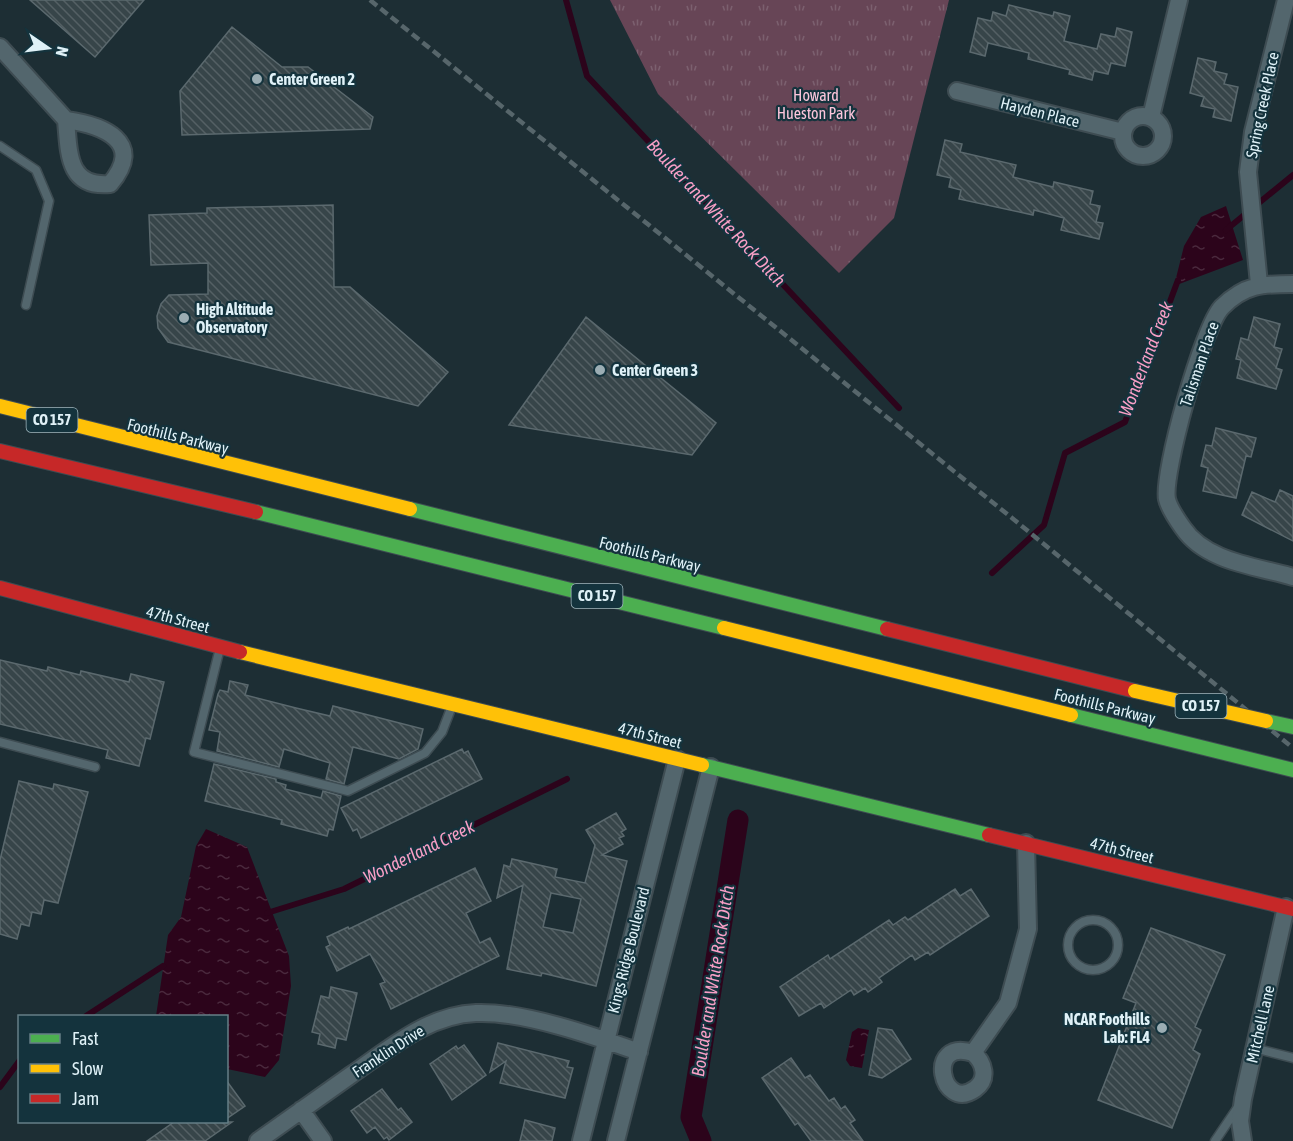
<svg xmlns="http://www.w3.org/2000/svg" width="1293" height="1141" font-family="'Asap Condensed',sans-serif">
<defs>
<pattern id="grass-tufts" width="24" height="20" patternUnits="userSpaceOnUse" patternTransform="scale(1.5)"><rect width="24" height="20" fill="#674556"/><path d="M3 7l-1-3M5 7V3M7 7l1-3M15 17l-1-3M17 17v-4M19 17l1-3" fill="none" stroke="#7c606f"/></pattern>
<pattern id="water-ripples" width="26" height="14" patternUnits="userSpaceOnUse" patternTransform="scale(1.5)"><rect width="26" height="14" fill="#2c041b"/><path d="M2 4q2-2 4 0t4 0M15 11q2-2 4 0t4 0" fill="none" stroke="#4a293d"/></pattern>
<pattern id="building-back-hatch" width="6" height="6" patternUnits="userSpaceOnUse" patternTransform="scale(1.5)"><rect width="6" height="6" fill="#374549"/><path d="M-1 5l2 2M0 0l6 6M5-1l2 2" fill="none" stroke="#546064"/></pattern>
</defs>
<rect width="100%" height="100%" fill="#1d2e34"/>
<path fill="url(#grass-tufts)" d="M610,0H949L894,218L839,273L658,94Z"/>
<path fill="url(#water-ripples)" d="M1226,206L1243,260L1174,286L1184,246L1201,217Z
M206,829L247,847L289,956L291,986L279,1060L265,1077L227,1069L226,1016H156L168,935L181,917L196,846Z
M858,1028L869,1030L862,1068L850,1066L846,1060L852,1032Z"/>
<g fill="none" stroke-linecap="round" stroke-linejoin="round">
<path stroke="#2c041b" stroke-width="6" d="M566,0L587,76L899,408
M1226,230L1293,175
M992,573L1044,525L1065,453L1125,422L1178,280
M267,913L344,889L567,779
M86,1016L163,966
M0,1087L20,1060"/>
<path stroke="#2c041b" stroke-width="21" d="M701,1141L691,1117L738,820"/>
</g>
<path fill="url(#building-back-hatch)" stroke="#5b696e" stroke-width="1.5" fill-rule="evenodd" d="M30,0H144L95,57Z
M1009,5L1053,16L1054,12L1070,16L1064,41L1097,49L1101,34L1115,37L1117,28L1132,32L1125,66L1111,63L1108,74L1094,71L1092,80L1069,74L1070,70L1028,59L1029,53L988,43L985,56L970,52L978,18L991,21L993,12L1006,16Z
M232,27L282,67H308L373,117L370,129L182,135L180,91Z
M1198,58L1216,62L1214,71L1227,74L1224,84L1238,87L1231,121L1213,117L1215,109L1201,106L1204,97L1190,93Z
M945,140L962,144L960,152L1016,165L1013,177L1053,187L1054,182L1093,191L1090,204L1100,206L1096,222L1103,223L1099,239L1061,230L1064,218L1034,210L1033,215L959,199L961,190L949,187L951,178L937,175Z
M333,205L334,287H350L448,372L418,406L168,342L158,328L157,316L161,304L169,295L208,294V263L151,265L149,215L207,213V208Z
M586,317L716,423L692,455L509,425Z
M1254,317L1280,324L1274,347L1282,349L1276,368L1282,370L1276,389L1237,378L1241,360L1236,359L1241,338L1248,340Z
M1216,428L1256,438L1251,457L1246,456L1236,498L1203,491L1208,468L1201,466L1206,445L1212,446Z
M1280,490L1293,496V541L1242,515L1252,492L1275,502Z
M0,660L47,671L48,667L80,675L81,671L129,682L131,674L164,682L150,739L146,738L139,766L106,758L108,750L0,724Z
M230,681L248,685L245,695L296,708L330,716L333,706L423,729L418,749L399,759L353,747L344,784L326,779L330,763L284,749L279,767L217,751L220,732L209,730L218,694L220,690L228,692Z
M462,749L464,753L468,751L482,779L361,838L357,829L353,831L341,808Z
M214,764L276,779V782L286,785L285,789L321,798L323,791L341,796L333,830L329,829L327,836L281,824L282,820L205,801Z
M19,781L53,789L54,784L88,792L58,903L44,900L41,914L32,912L29,926L21,924L17,939L0,934V860Z
M616,813L626,829L621,832L624,836L619,838L623,844L602,855L627,861L596,986L542,973L541,976L507,969L523,885L497,898L504,865L510,867L512,859L557,869L555,877L585,883L595,845L586,830ZM551,893L581,899L573,933L543,927Z
M475,868L491,901L466,913L480,943L490,938L499,956L391,1009L380,984L385,982L370,954L337,971L326,947L330,945L327,937L348,927L349,929Z
M955,889L960,896L971,889L989,916L930,955L928,952L915,960L912,955L879,978L882,982L868,992L865,988L854,995L851,990L824,1008L821,1003L799,1016L780,987L828,955L830,959L889,920L893,925L905,917L908,920Z
M1151,928L1225,955L1195,1027L1201,1030L1193,1050L1200,1054L1172,1128L1098,1100L1136,1003L1123,998Z
M331,987L357,993L346,1040L337,1038L335,1048L318,1044L320,1034L312,1032L321,996L329,998Z
M878,1028L892,1030L911,1059L882,1078L869,1075Z
M498,1043L569,1061L567,1067L573,1068L565,1098L500,1083L506,1061L490,1072Z
M464,1045L486,1075L452,1100L430,1064L456,1046L458,1049Z
M791,1058L805,1078L810,1075L829,1101L834,1098L841,1109L845,1106L855,1120L850,1123L863,1141H811L798,1123L795,1125L762,1078Z
M226,1080L245,1106L226,1119Z
M382,1089L398,1110L401,1108L412,1122L389,1140L387,1137L384,1139L375,1127L367,1133L351,1111Z
M525,1120L555,1128L552,1141H520Z
M174,1122H232L205,1141H147Z"/>
<g fill="none" stroke-linecap="round" stroke-linejoin="round">
<defs>
<path id="lane" d="M0,146L36,170L49,201L26,305
M220,648L194,752L348,791L425,753L442,732L452,706
M0,742L95,767
M1068 945a25 25 0 1 1 50 0a25 25 0 1 1-50 0Z
M1254,1048L1293,1058
M1215,1141L1238,1107"/>
<path id="street" d="M0,47L66,120
M957,91L1123,132
M1123 136a20 20 0 1 1 40 0a20 20 0 1 1-40 0Z
M1151,117L1179,0
M66,120C103,125 146,142 110,184C67,188 69,152 66,120Z
M1259,284L1248,172L1253,132L1286,0
M1293,284C1263,284 1245,284 1222,307C1203,326 1162,474 1167,499C1169,508 1178,521 1183,528C1206,562 1256,566 1293,577
M973,1053C984,1062 989,1079 975,1089C941,1113 925,1037 973,1053L1008,1003L1028,929L1026,843
M301,1110L323,1141
M258,1141C289,1119 320,1097 351,1075C389,1049 427,1015 476,1013C523,1011 594,1036 639,1052
M581,1141L677,759
M616,1141L711,767
M1243,1141L1240,1121L1243,1099L1286,907"/>
<path id="fast" d="M410,509L887,629
M256,512L724,628
M1071,715L1293,770
M1266,721L1293,727
M702,765L989,835"/>
<path id="slow" d="M0,406L410,509
M724,628L1071,715
M240,652L702,765"/>
<path id="jam" d="M0,451L256,512
M0,588L240,652
M887,629L1135,691
M989,835L1293,909"/>
</defs>
<use href="#lane" stroke="#3e4c52" stroke-width="11"/>
<use href="#street" stroke="#3e4c52" stroke-width="20"/>
<use href="#fast" stroke="#3e4c52" stroke-width="16"/>
<use href="#slow" stroke="#3e4c52" stroke-width="16"/>
<use href="#jam" stroke="#3e4c52" stroke-width="16"/>
<use href="#lane" stroke="#53666d" stroke-width="8"/>
<use href="#street" stroke="#53666d" stroke-width="16"/>
<use href="#fast" stroke="#4caf50" stroke-width="14"/>
<use href="#slow" stroke="#ffc107" stroke-width="14"/>
<use href="#jam" stroke="#c62828" stroke-width="14"/>
<path stroke="#57666b" stroke-width="4.5" stroke-dasharray="9 4.5" stroke-linecap="butt" d="M370,0L1012,518L1293,748"/>
<defs>
<path id="slow-bridge" d="M1135,691L1266,721"/>
</defs>
<use href="#slow-bridge" stroke="#3e4c52" stroke-width="16" stroke-linecap="butt"/>
<use href="#slow-bridge" stroke="#ffc107" stroke-width="14"/>
</g>
<g fill="#9badb3" stroke="#14333d" stroke-width="2">
<circle cx="257" cy="79" r="6"/>
<circle cx="184" cy="318" r="6"/>
<circle cx="600" cy="370" r="6"/>
<circle cx="1162" cy="1028" r="6"/>
</g>
<g text-anchor="middle" stroke-width="4.5" stroke-linejoin="round" paint-order="stroke">
<g fill="#14333d" stroke="#a2b8bf" stroke-width="1.5">
<rect x="26.5" y="408" width="51" height="24" rx="4.5"/>
<rect x="571.5" y="584" width="51" height="24" rx="4.5"/>
<rect x="1175.5" y="694" width="51" height="24" rx="4.5"/>
</g>
<g font-size="15" font-weight="bold" fill="#dff1f7">
<text x="52" y="425">CO 157</text>
<text x="597" y="601">CO 157</text>
<text x="1201" y="711">CO 157</text>
</g>
<g font-size="16" font-weight="bold" fill="#dff1f7" stroke="#14333d" text-anchor="start">
<text x="269" y="85">Center Green 2</text>
<text x="196" y="315">High Altitude<tspan x="196" dy="18">Observatory</tspan></text>
<text x="612" y="376">Center Green 3</text>
<text x="1150" y="1025" text-anchor="end">NCAR Foothills<tspan x="1150" dy="18">Lab: FL4</tspan></text>
</g>
<g font-size="16" fill="#fcc5db" stroke="#14333d">
<text x="816" y="101">Howard<tspan x="816" dy="18">Hueston Park</tspan></text>
</g>
<g font-size="16" fill="#dff1f7" stroke="#14333d">
<text transform="translate(1262 105) rotate(-78)" y="6">Spring Creek Place</text>
<text transform="translate(1040 112) rotate(14)" y="6">Hayden Place</text>
<text transform="translate(1199 364) rotate(-71)" y="6">Talisman Place</text>
<text transform="translate(178 436) rotate(14)" y="6">Foothills Parkway</text>
<text transform="translate(650 554) rotate(14)" y="6">Foothills Parkway</text>
<text transform="translate(178 619) rotate(15)" y="6">47th Street</text>
<text transform="translate(1105 706) rotate(14)" y="6">Foothills Parkway</text>
<text transform="translate(650 735) rotate(14)" y="6">47th Street</text>
<text transform="translate(1122 850) rotate(14)" y="6">47th Street</text>
<text transform="translate(628 950) rotate(-76)" y="6">Kings Ridge Boulevard</text>
<text transform="translate(1260 1024) rotate(-77)" y="6">Mitchell Lane</text>
<text transform="translate(388 1051) rotate(-33)" y="6">Franklin Drive</text>
</g>
<g font-size="18" font-style="italic" fill="#f89fc6" stroke="#14333d">
<text transform="translate(716 213) rotate(47)" y="6">Boulder and White Rock Ditch</text>
<text transform="translate(1146 359) rotate(-69)" y="6">Wonderland Creek</text>
<text transform="translate(419 852) rotate(-26)" y="6">Wonderland Creek</text>
<text transform="translate(713 981) rotate(-81)" y="6">Boulder and White Rock Ditch</text>
</g>
</g>
<rect x="18" y="1015" width="210" height="108" fill="#14333d" stroke="#657f87" stroke-width="1.5"/>
<rect x="30" y="1034" width="30" height="9" fill="#4caf50" stroke="#657f87" stroke-width="1.5"/>
<text x="72" y="1045" font-size="18" fill="#dff1f7">Fast</text>
<rect x="30" y="1064" width="30" height="9" fill="#ffc107" stroke="#657f87" stroke-width="1.5"/>
<text x="72" y="1075" font-size="18" fill="#dff1f7">Slow</text>
<rect x="30" y="1094" width="30" height="9" fill="#c62828" stroke="#657f87" stroke-width="1.5"/>
<text x="72" y="1105" font-size="18" fill="#dff1f7">Jam</text>
<g transform="translate(48 48) rotate(104)" stroke="#14333d" stroke-width="4.5" paint-order="stroke">
<path d="M0-4.5L10 22L0 15L-10 22Z" fill="#dff1f7"/>
<text y="-9" font-size="16" font-weight="bold" text-anchor="middle" fill="#dff1f7">N</text>
</g>
</svg>
